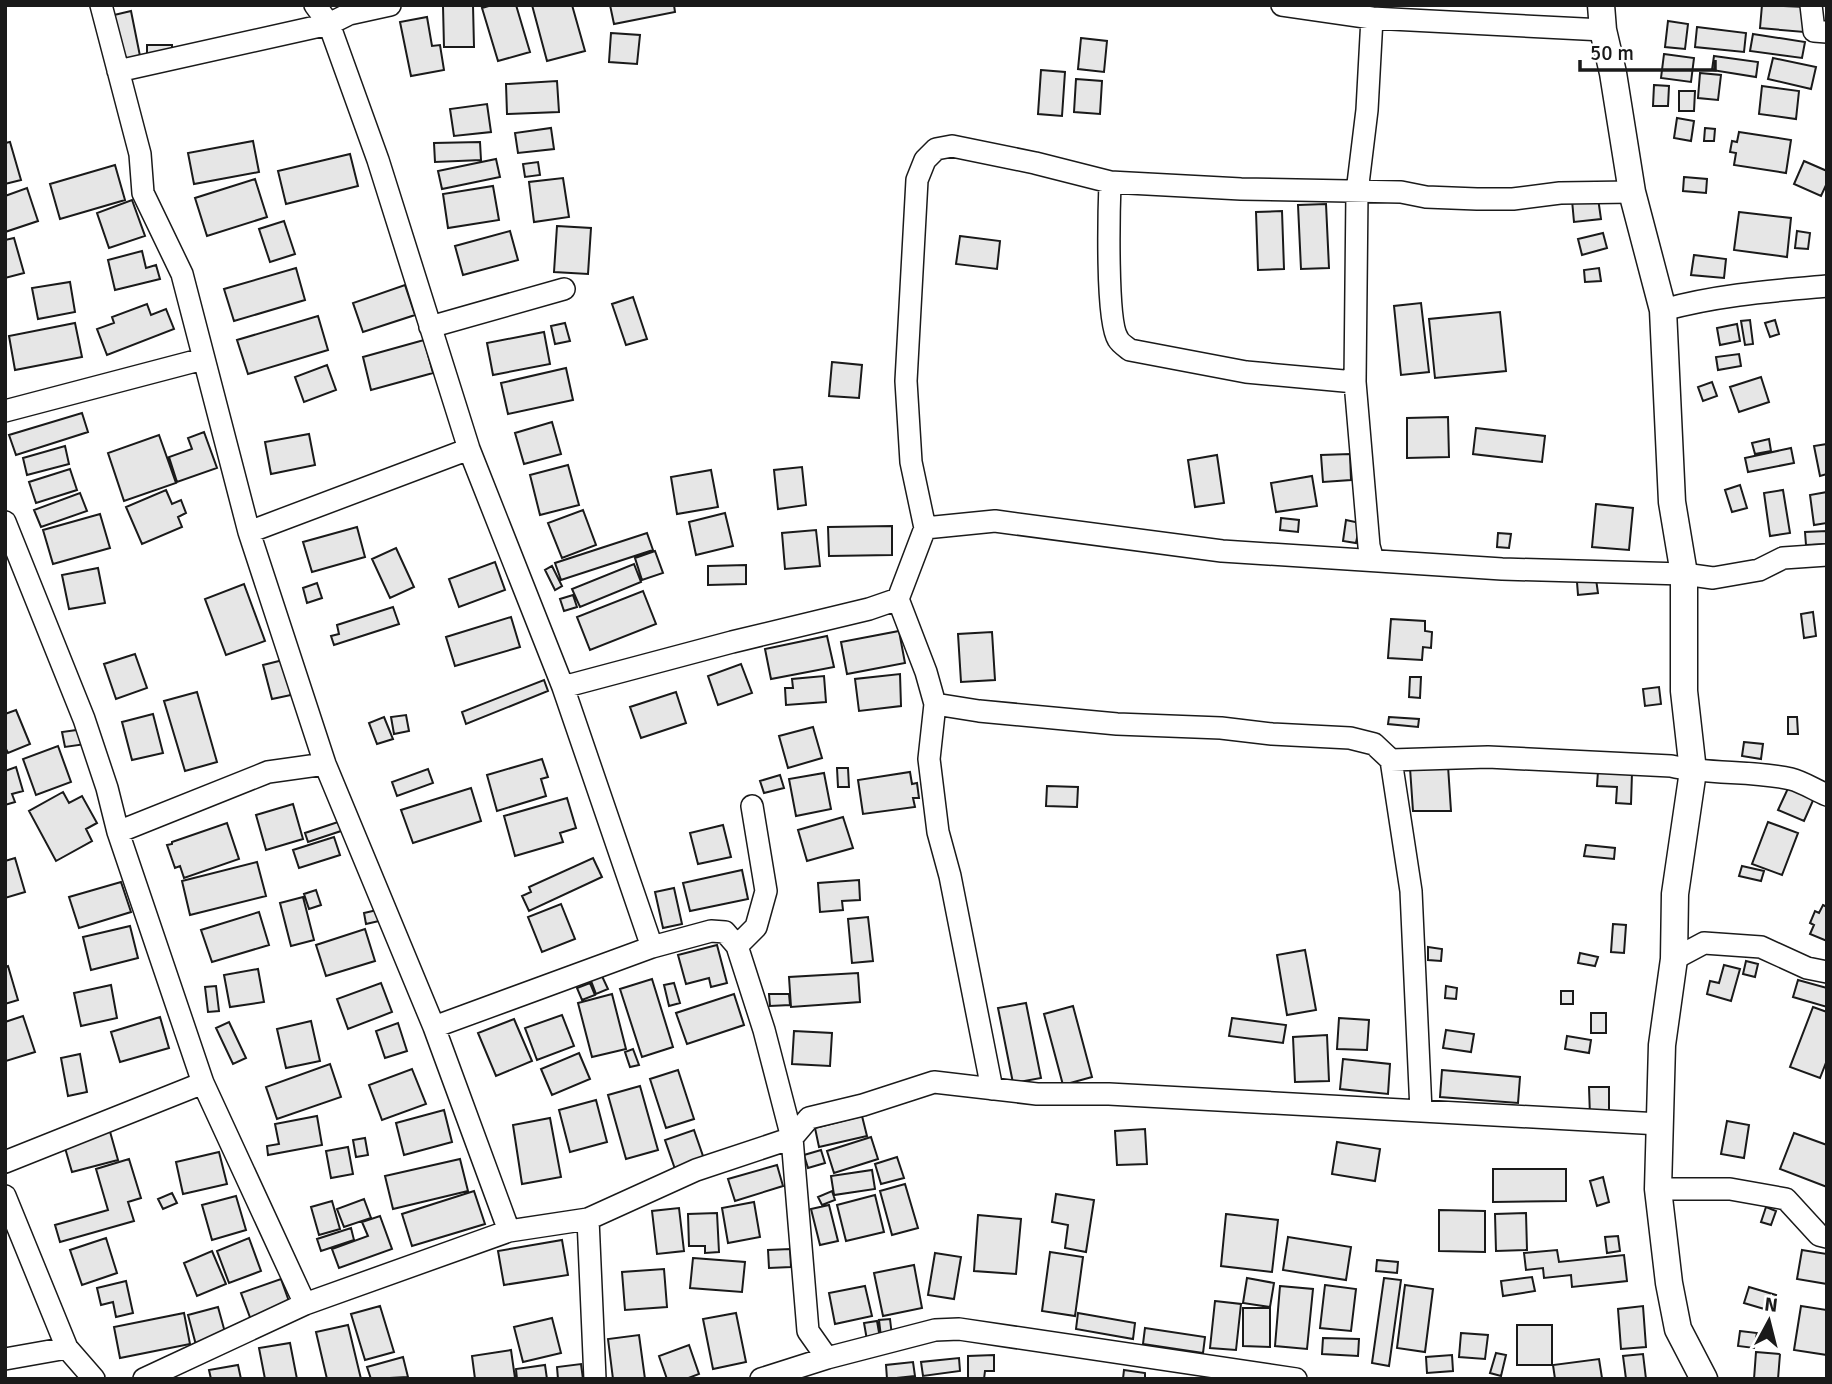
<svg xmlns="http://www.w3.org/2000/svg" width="1832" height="1384" font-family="Signika,sans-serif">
<rect width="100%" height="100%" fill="#fff"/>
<path fill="#e6e6e6" stroke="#1a1a1a" stroke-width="2" d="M473,5L474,47H444L443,6Z
M492,5H516L530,52L498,61L482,8Z
M532,5H572L585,51L547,61Z
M610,5H674L675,12L614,24Z
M1762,5L1806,7L1804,32L1760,28Z
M131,11L141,61L124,64L114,15Z
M427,17L432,46L440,45L444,70L411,76L400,22Z
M1668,21L1688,24L1685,49L1665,47Z
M1697,27L1746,33L1744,52L1695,47Z
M611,33L640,35L637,64L609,62Z
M1753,34L1805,42L1802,58L1750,51Z
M1081,38L1107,41L1104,72L1078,69Z
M147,45H172V57H147Z
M1664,54L1694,58L1691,82L1661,78Z
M1714,56L1758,62L1756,77L1712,70Z
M1773,58L1816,67L1811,89L1768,79Z
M1041,70L1065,72L1062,116L1038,114Z
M1700,73L1721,75L1718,100L1698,98Z
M1076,79L1102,81L1100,114L1074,112Z
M557,81L559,112L507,114L506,84Z
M1654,85L1669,86L1668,106H1653Z
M1762,86L1799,91L1796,119L1759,114Z
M1679,91H1695L1694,111H1679Z
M487,104L491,132L454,136L450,109Z
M1677,118L1694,121L1691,141L1674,138Z
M551,128L554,149L518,153L515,133Z
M1705,128L1715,129L1714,141H1704Z
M1739,132L1791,140L1786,173L1734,165L1736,153L1730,152L1732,141L1737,142Z
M253,141L259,172L194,184L188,153Z
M10,142L21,180L5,184V143Z
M480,142L481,160L435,162L434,143Z
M350,154L358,186L286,204L278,171Z
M496,159L500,177L442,189L438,171Z
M1804,161L1827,171V183L1821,196L1794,184Z
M538,162L540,175L525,177L523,164Z
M115,165L125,200L60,219L50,184Z
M1684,177L1707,179L1706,193L1683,191Z
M563,178L569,217L534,222L529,182Z
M255,179L267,217L207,236L195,198Z
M493,186L499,220L448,228L443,194Z
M27,188L38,221L5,232V196Z
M1598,198L1601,219L1574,222L1572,200Z
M132,200L145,236L109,248L97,213Z
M1326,204L1329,268L1301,269L1298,205Z
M1282,211L1284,269L1258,270L1256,212Z
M1739,212L1791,218L1787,257L1734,250Z
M284,221L295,254L270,262L259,229Z
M557,226L591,228L588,274L554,272Z
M510,231L518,260L463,275L455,246Z
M1797,231L1810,233L1808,249L1795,248Z
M1603,233L1607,248L1582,255L1578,239Z
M960,236L1000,241L997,269L956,264Z
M14,238L24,273L5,278V240Z
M142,251L146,268L156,265L160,279L115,290L108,260Z
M1694,255L1726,259L1724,278L1691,275Z
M296,268L305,300L234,321L224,289Z
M1599,268L1601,281L1585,282L1584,270Z
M70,282L75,312L38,319L32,288Z
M405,285L415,315L363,332L353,303Z
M633,297L647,339L626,345L612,304Z
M1421,303L1429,372L1401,375L1394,306Z
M147,304L151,315L166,309L174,329L107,355L97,329L114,323L112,317Z
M1500,312L1506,371L1435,378L1429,319Z
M318,316L328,350L248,374L237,340Z
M1750,320L1753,344L1745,345L1741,321Z
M1775,320L1779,334L1770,337L1765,323Z
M75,323L82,357L15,370L9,336Z
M565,323L570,341L555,344L551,326Z
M1737,324L1740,341L1720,345L1717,328Z
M544,332L550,364L493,375L487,343Z
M424,340L433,373L371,390L363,357Z
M1739,354L1741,366L1718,370L1716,357Z
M832,362L862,365L859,398L829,396Z
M327,365L336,390L304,402L295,377Z
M566,368L573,400L508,414L501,383Z
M1761,377L1769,402L1739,412L1730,387Z
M1712,382L1717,396L1703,401L1698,387Z
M82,413L88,432L16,455L9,435Z
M1448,417L1449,457L1407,458V418Z
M552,422L561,454L524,464L515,433Z
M1476,428L1545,436L1542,462L1473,454Z
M204,432L217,468L177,482L169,457L192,449L188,438Z
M309,434L315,465L271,474L265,442Z
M159,435L176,483L124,501L108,453Z
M1769,439L1771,451L1755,454L1752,443Z
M1827,444V474L1820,476L1814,446Z
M65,446L69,464L27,475L23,458Z
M1791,448L1794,463L1748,472L1745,458Z
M1350,454L1351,480L1323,482L1321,455Z
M1217,455L1224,503L1195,507L1188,460Z
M568,465L579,505L540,515L530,475Z
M802,467L806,505L778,509L774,470Z
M70,469L77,490L36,503L29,482Z
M711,470L718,507L677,514L671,477Z
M1312,476L1317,506L1276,512L1271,483Z
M1740,485L1747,508L1732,512L1725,490Z
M166,490L172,504L181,500L186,513L178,517L182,527L142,544L126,507Z
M1783,490L1790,533L1770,536L1764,493Z
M1827,492V523L1814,525L1810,495Z
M80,493L87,511L41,527L34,510Z
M1596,504L1633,508L1629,550L1592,547Z
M583,510L596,545L562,558L548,523Z
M725,513L733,546L696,555L689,522Z
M100,514L110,548L53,564L43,530Z
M1281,518L1299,520L1298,532L1280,530Z
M1346,520L1360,523L1356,543L1343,541Z
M892,526V555L829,556L828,527Z
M357,527L365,557L312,572L303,542Z
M816,530L820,566L785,569L782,533Z
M1827,531V544L1806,545L1805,532Z
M647,533L653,550L561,580L555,563Z
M1498,533L1511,534L1509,548L1497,547Z
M396,548L414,587L390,598L372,559Z
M655,551L663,573L642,580L635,558Z
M495,562L505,590L459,607L449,579Z
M634,564L641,582L580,607L572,589Z
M746,565V584L708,585V566Z
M552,566L562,586L555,590L545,570Z
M98,568L105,603L69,609L62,575Z
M1596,579L1598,593L1578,595L1577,582Z
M317,583L322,598L307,603L303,588Z
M244,584L265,641L226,655L205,599Z
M643,591L656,624L590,650L577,617Z
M573,595L577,607L564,611L560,599Z
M393,607L399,624L334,645L331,636L339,634L337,625Z
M1813,612L1816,636L1804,638L1801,614Z
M511,617L520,647L455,666L446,637Z
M1391,619L1425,621V631L1432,632L1431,648L1423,647L1422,660L1388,658Z
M899,631L905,663L847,674L841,642Z
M992,632L995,680L961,682L958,634Z
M827,636L834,667L771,679L765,649Z
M135,654L147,688L116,699L104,664Z
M283,660L291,695L272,699L263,665Z
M741,664L752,693L718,705L708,676Z
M900,674L901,706L859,711L855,679Z
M824,676L826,702L786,705L785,688H793L792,679Z
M1410,677H1421L1420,698L1409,697Z
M544,680L548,691L466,724L462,712Z
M1659,687L1661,704L1645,706L1643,689Z
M197,692L217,762L185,771L164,701Z
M676,692L686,723L641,738L630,707Z
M16,710L30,744L8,753L5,747V714Z
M153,714L163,753L132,760L122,722Z
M406,715L409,731L394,734L391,717Z
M384,717L393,739L377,744L369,723Z
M1389,717L1419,719L1418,727L1388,724Z
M1788,717H1797L1798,734H1788Z
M813,727L822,758L788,768L779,736Z
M84,729L86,744L65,747L62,732Z
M1744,742L1763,744L1761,759L1742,756Z
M58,746L71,782L36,795L23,759Z
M542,759L548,777L541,779L546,796L497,811L487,775Z
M1448,766L1451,811H1413L1410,768Z
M16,767L23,791L12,794L15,802L5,805V771Z
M837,768H848L849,787H838Z
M428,769L433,783L397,796L392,782Z
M1598,771L1632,773L1631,804L1616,803L1617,787L1597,786Z
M910,772L912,784L917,783L919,798H913L915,807L863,814L858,780Z
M824,773L831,809L796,816L789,779Z
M780,775L784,788L764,793L760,781Z
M1790,784L1815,796L1804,821L1778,810Z
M1047,786L1078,787L1077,807L1046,806Z
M471,788L481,821L413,843L401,810Z
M63,792L69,803L82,796L97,823L86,829L92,841L56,861L29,811Z
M567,798L576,828L560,833L563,842L515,856L504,816Z
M293,804L303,839L266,850L256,815Z
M843,817L853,848L807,861L798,830Z
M344,820L347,829L308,842L305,833Z
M1768,822L1798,833L1782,875L1752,864Z
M227,823L239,859L184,878L180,866L175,868L167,845L172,844V842Z
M723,825L731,857L698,864L690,833Z
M334,837L340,855L299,868L293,850Z
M1586,845L1615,848L1614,859L1584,856Z
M15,858L25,892L5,898V861Z
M593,858L602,877L529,911L522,896L531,892L529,887Z
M257,862L266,896L190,915L182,881Z
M1742,866L1764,871L1761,881L1739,876Z
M742,870L748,899L690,911L683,883Z
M859,880L860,900L842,901L843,910L820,912L818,883Z
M121,882L131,912L79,928L69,897Z
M674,888L682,924L663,928L655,892Z
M316,890L321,905L309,909L304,894Z
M303,897L314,940L291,946L280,903Z
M561,904L575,939L542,952L528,917Z
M1823,905L1827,907V941L1810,934L1814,925L1810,923L1815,911L1819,913Z
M377,910L379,921L366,924L364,913Z
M259,912L269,945L212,962L201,930Z
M868,917L873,961L852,963L848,919Z
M1613,924L1626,925L1624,953L1611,952Z
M130,926L138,958L91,970L83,937Z
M365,929L375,961L326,976L316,945Z
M717,945L727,983L711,987L709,978L686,984L678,955Z
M1428,947L1442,949L1441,961L1428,960Z
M1305,950L1316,1010L1287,1015L1277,955Z
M1580,953L1598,957L1595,966L1578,963Z
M1746,961L1758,964L1755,977L1743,974Z
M1724,965L1740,969L1731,1001L1707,994L1710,981L1719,983Z
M8,966L18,1000L5,1004V967Z
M258,969L264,1002L230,1007L224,975Z
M858,973L860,1002L791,1007L789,977Z
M601,974L608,989L596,994L590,978Z
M652,979L673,1047L642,1057L620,989Z
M1798,980L1827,988V1007L1793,997Z
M381,983L392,1012L348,1029L337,999Z
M590,983L595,995L582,1000L577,988Z
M674,983L680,1003L669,1006L664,985Z
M111,985L117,1018L81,1026L74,993Z
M216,986L219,1011L208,1012L205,987Z
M1446,986L1457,988L1456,999L1445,998Z
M1561,991H1573V1004H1561Z
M612,994L626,1049L592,1057L578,1003Z
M734,994L744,1025L687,1044L676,1013Z
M769,994H789L790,1005L770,1006Z
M1026,1003L1041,1078L1013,1083L998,1008Z
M1073,1006L1092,1077L1063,1085L1044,1014Z
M1813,1007L1827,1012V1060L1820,1078L1790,1067Z
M1591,1013H1606V1033H1591Z
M562,1015L574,1046L537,1060L525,1028Z
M23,1016L35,1052L6,1061L5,1022Z
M160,1017L169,1048L120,1062L111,1032Z
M1232,1018L1286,1025L1283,1043L1229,1036Z
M1339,1018L1369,1020L1367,1050L1337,1049Z
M514,1019L532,1061L496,1076L478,1033Z
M311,1021L320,1061L286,1068L277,1029Z
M229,1022L246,1058L233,1064L216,1028Z
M398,1023L407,1051L385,1058L376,1031Z
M1446,1030L1474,1034L1471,1052L1443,1048Z
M794,1031L832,1033L830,1066L792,1064Z
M1327,1035L1329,1081L1295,1082L1293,1037Z
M1567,1036L1591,1040L1589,1053L1565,1049Z
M633,1049L639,1065L630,1067L625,1052Z
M579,1053L590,1079L552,1095L541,1069Z
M80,1054L87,1092L68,1096L61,1058Z
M1343,1059L1390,1064L1388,1094L1340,1089Z
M330,1064L341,1097L277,1119L266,1087Z
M412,1069L426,1104L382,1120L369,1085Z
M678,1070L694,1119L666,1128L650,1079Z
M1442,1070L1520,1077L1518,1103L1440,1097Z
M640,1086L658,1150L626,1159L608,1095Z
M1589,1087H1609V1116H1590Z
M596,1100L607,1142L570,1152L559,1110Z
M444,1110L452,1142L404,1155L396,1123Z
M317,1116L322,1145L268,1155L267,1146L279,1144L275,1124Z
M862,1116L867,1136L819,1147L815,1128Z
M550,1118L561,1177L522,1184L513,1125Z
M1727,1121L1749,1125L1744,1158L1721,1154Z
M109,1128L118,1160L72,1172L63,1141Z
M1145,1129L1147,1164L1117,1165L1115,1131Z
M694,1130L704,1159L675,1169L665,1140Z
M1794,1133L1827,1145V1187L1780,1169Z
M871,1137L878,1159L834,1173L827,1151Z
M365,1138L368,1155L356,1157L353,1140Z
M1337,1142L1380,1149L1375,1181L1332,1174Z
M348,1147L353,1174L331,1178L326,1151Z
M821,1150L825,1163L808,1168L804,1155Z
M219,1152L227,1184L183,1194L176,1162Z
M897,1157L904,1178L881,1184L875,1164Z
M129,1159L141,1198L128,1202L134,1221L60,1242L55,1225L108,1210L96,1169Z
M460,1159L468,1191L393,1209L385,1176Z
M777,1165L783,1186L735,1201L728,1179Z
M1493,1169H1566V1201L1493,1202Z
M872,1170L875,1189L834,1195L831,1176Z
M1603,1177L1609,1202L1597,1206L1590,1181Z
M905,1184L918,1228L892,1235L880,1191Z
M474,1191L485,1224L412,1246L402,1214Z
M832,1191L835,1200L822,1205L818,1197Z
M172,1193L177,1203L163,1209L158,1199Z
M1056,1194L1094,1200L1086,1252L1065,1248L1068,1225L1052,1222Z
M875,1195L884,1232L846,1241L837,1205Z
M236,1196L246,1230L212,1240L202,1205Z
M364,1199L371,1218L344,1227L337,1209Z
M332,1201L340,1229L319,1235L311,1207Z
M754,1202L760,1237L728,1243L722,1208Z
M829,1205L838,1241L820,1245L811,1209Z
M1766,1207L1776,1211L1771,1225L1761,1222Z
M679,1208L684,1251L657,1254L652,1211Z
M1439,1210L1485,1211V1252L1439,1251Z
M717,1213L719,1252L705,1253V1246H689L688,1214Z
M1526,1213L1527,1250L1496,1251L1495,1214Z
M1226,1214L1278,1220L1272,1272L1221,1266Z
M978,1215L1021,1219L1016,1274L974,1271Z
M380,1216L392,1249L339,1268L332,1249L368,1236L362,1222Z
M351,1228L354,1240L321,1251L317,1239Z
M1618,1236L1620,1251L1607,1253L1605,1237Z
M1288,1237L1351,1247L1346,1280L1283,1270Z
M106,1238L117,1273L82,1285L70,1250Z
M249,1238L261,1271L229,1283L217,1251Z
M562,1240L568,1275L504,1285L498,1251Z
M790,1249L791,1267L769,1268L768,1250Z
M1557,1250L1559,1262L1624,1255L1627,1281L1572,1287L1571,1275L1544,1278L1543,1268L1526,1270L1524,1253Z
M1802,1250L1827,1254V1284L1797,1279Z
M212,1251L226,1284L197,1296L184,1263Z
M1050,1252L1083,1257L1075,1316L1042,1311Z
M935,1253L961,1257L954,1299L928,1295Z
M693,1258L745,1262L742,1292L690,1288Z
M1377,1260L1398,1262L1397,1273L1376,1271Z
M914,1265L922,1308L883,1316L874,1273Z
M664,1269L667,1307L625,1310L622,1272Z
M1532,1277L1535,1291L1503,1296L1501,1281Z
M1247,1278L1274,1283L1270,1307L1243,1303Z
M1384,1278L1401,1280L1389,1366L1372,1363Z
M281,1279L291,1307L251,1320L241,1293Z
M126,1281L133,1313L116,1317L113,1302L101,1305L97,1288Z
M1325,1285L1356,1289L1351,1331L1320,1328Z
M1405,1285L1433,1289L1425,1352L1397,1348Z
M865,1286L872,1316L835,1324L829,1293Z
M1280,1286L1313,1289L1307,1349L1275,1346Z
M1749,1287L1776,1295L1771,1311L1744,1303Z
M1215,1301L1241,1304L1236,1350L1210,1348Z
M380,1306L394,1352L365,1360L351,1314Z
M1643,1306L1646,1347L1621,1349L1618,1309Z
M1801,1306L1827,1310V1355L1794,1350Z
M218,1307L226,1336L196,1345L188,1315Z
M1243,1308H1270V1347L1243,1346Z
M184,1313L190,1344L120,1358L114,1327Z
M736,1313L746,1362L713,1369L703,1319Z
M1078,1313L1135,1323L1133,1339L1076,1329Z
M552,1318L561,1353L523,1362L514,1327Z
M890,1319L892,1336L881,1337L879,1320Z
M877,1321L880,1338L867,1340L864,1323Z
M348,1325L361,1379H327L316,1332Z
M1517,1325H1552V1365H1517Z
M1145,1328L1205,1337L1203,1353L1143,1344Z
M1740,1331L1757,1333L1754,1348L1738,1346Z
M1461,1333L1488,1335L1485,1359L1459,1357Z
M639,1335L645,1379H613L608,1339Z
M1323,1338L1359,1339L1358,1356L1322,1354Z
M290,1343L297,1379H265L259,1348Z
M689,1345L699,1374L686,1379H667L659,1356Z
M511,1350L515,1378L475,1379L472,1356Z
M1756,1352L1780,1354L1778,1379H1754Z
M1496,1353L1506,1355L1501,1376L1490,1373Z
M1643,1354L1646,1379H1626L1623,1356Z
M994,1355V1371H985L984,1379H968V1356Z
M1452,1355L1453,1371L1427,1373L1426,1357Z
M403,1357L408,1377L371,1379L367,1367Z
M959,1358L960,1371L923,1376L921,1362Z
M1599,1359L1602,1378L1555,1379L1553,1365Z
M913,1362L915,1376L887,1379L886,1365Z
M581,1364L583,1379H558L557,1367Z
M238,1365L241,1379H211L209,1370Z
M545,1365L547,1379H517L516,1369Z
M1124,1370L1145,1373V1379H1123Z"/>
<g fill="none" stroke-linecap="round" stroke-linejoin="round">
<defs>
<path id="minor" d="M101,5L140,154L143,193L182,274L249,532L325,764L434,1027L509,1231
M315,5L329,24L378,160L469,449L563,687L652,947
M1282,5L1372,18
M1811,5L1814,31L1827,32
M118,71L329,24L349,14L390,5
M1110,182C1109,209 1106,321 1118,339C1120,343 1126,347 1130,350L1246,372L1355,382
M1632,192L1560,193L1513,199H1477L1426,197L1401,192L1241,189L1110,182L1035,163L952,146L936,149L925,160L917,180L906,381L911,462L925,528L995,521L1222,551L1502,569L1684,574L1713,578L1759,570L1783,558L1827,555
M1663,310C1717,295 1771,291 1827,286
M430,327L564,289
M5,411L203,359
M5,522L84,719L107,788L118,832L203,1083L305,1304
M249,532L469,449
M1373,560L1369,546L1355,382L1357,192L1367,110L1372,18L1603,30
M898,599L925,528
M563,687L732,642L869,609L898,599L926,672L935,704L979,711L1117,724L1221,728L1272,734L1350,738L1374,744L1391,760L1411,891L1421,1111
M935,704L929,759L938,832L950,876L992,1089
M1391,760L1488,757L1671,766C1711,775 1752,770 1791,779C1803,782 1815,790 1827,795
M118,832L268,772L325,764
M737,946L756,927L766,891L752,806
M1674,959L1704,943L1761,947L1807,968L1827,972
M434,1027L652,947L711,931L725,932L737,946L764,1030L792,1138L808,1331L827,1358
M5,1162L203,1083
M1658,1189H1730L1786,1199L1819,1235L1827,1237
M5,1196L67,1348L94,1379
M588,1219L595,1379
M5,1359L67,1348
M144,1379L305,1304L509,1231L588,1219L696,1170L792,1138L809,1118L863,1105L934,1082L1037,1094H1109L1660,1124
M761,1379L827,1358L935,1330L959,1329L1296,1379"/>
<path id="major" d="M1601,5L1603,30L1613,73L1632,192L1663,310L1672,502L1684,574V691L1693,771L1675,894L1674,959L1662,1045L1658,1189L1669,1283L1678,1329L1704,1379"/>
</defs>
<use href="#minor" stroke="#1a1a1a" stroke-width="24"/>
<use href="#major" stroke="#1a1a1a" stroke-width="29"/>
<use href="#minor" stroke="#fff" stroke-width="21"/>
<use href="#major" stroke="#fff" stroke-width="26"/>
</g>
<rect width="1832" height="1384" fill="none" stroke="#1a1a1a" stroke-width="14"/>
<g transform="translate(1769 1321) rotate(7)" stroke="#ffffff" stroke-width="5" paint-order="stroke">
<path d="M0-5L12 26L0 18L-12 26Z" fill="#1a1a1a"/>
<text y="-10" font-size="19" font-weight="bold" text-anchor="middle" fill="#1a1a1a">N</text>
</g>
<path d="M1580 60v10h135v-10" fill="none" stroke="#1a1a1a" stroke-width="3.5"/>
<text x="1590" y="60" font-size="21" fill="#1a1a1a" stroke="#ffffff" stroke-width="5" paint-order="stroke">50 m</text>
</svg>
